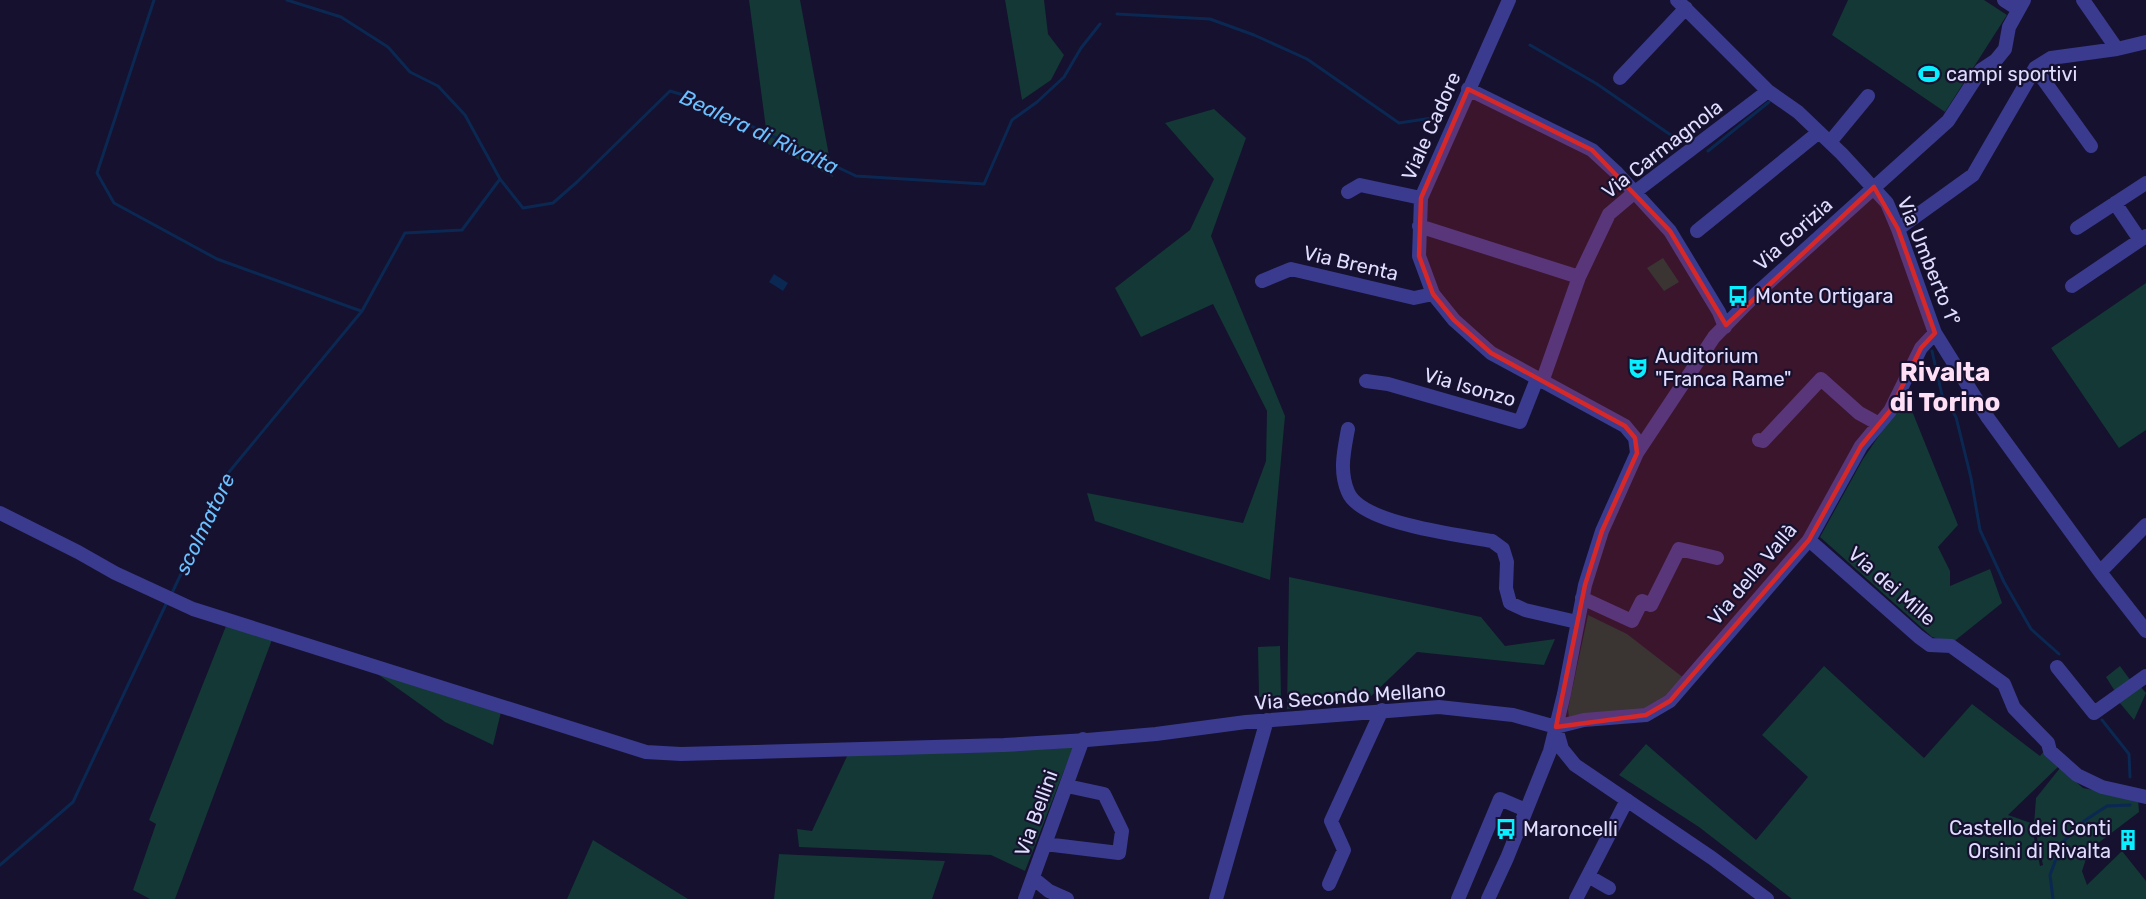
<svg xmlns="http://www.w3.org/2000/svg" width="2146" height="899" font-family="Rubik,sans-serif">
<rect width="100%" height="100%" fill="#15112e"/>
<path fill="#133836" d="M749,0H800L833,177L768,144Z
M1005,0H1044L1048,34L1064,55L1051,80L1022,100Z
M1848,0H1984L2007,15L1945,112L1832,35Z
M1214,109L1246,138L1211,236L1285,416L1270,580L1095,521L1087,493L1243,523L1266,461L1267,411L1213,304L1141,337L1115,288L1190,230L1214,179L1165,123Z
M1663,258L1679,282L1664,291L1647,268Z
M2146,283V430L2119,448L2051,348Z
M1906,396L1958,525L1938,547L1950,571V586L1990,569L2002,603L1952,643L1932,637L1820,537L1863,459Z
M1289,577L1481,617L1505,646L1555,639L1544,665L1417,652L1368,699L1287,709Z
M1588,615L1627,634L1685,679L1666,700L1645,712L1569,718L1568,709Z
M226,626L273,637L175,899H150L133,890L156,824L149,820Z
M1280,646L1281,696L1259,697L1258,647Z
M365,665L501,712L493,745L445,722Z
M1824,666L1924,758L1972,704L2040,756L2045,750L2060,765L2008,815L2031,823L2040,866L2043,865L2034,825L2036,798L2060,768L2083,788L2138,799L2139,812L2089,850L2082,871L2087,885L2122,851L2146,881V899H1792L1699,827L1619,775L1646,744L1756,840L1808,777L1762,735Z
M2120,666L2131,681L2116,693L2106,677Z
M2140,686L2146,693L2134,720L2119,702Z
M1074,745L1025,871L991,855L799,847L797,829L812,831L849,752Z
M593,840L688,899H567Z
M779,854L799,855L945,861L932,899H774Z"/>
<path fill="#0b2853" d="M774,274L788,283L783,291L769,282Z"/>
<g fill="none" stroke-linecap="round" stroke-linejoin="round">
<path stroke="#0b2853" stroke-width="3" d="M154,0L97,173L114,203L217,259L361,311
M287,0L341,17L388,47L410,72L438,86L465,115L500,179L523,208L553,203L577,182L670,91L690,97L856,176L984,184L1012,120L1037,102L1064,77L1081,48L1100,24
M1117,14L1210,19L1254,35L1307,59L1399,123L1432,118L1442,102
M1530,45L1597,84L1678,140
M1708,151L1769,102
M1932,351L1942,395L1956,417L1971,478L1980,530L2004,582L2031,629L2059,654
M172,593L229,472L362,311L405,233L462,230L500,179
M2102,720L2129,754L2130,777
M0,865L73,802L167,602
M2053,899L2050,875L2062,843L2084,821L2107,806L2130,805"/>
<path stroke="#3a3a8e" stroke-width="14" d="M1509,0L1421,198L1419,256L1433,294L1454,320L1491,353L1625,426L1635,438L1637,453
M1677,0L1768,91L1798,112L1842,154L1887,203L1898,229L1935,333L1988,418L2100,572L2146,631
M2004,0L2018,9
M2083,0L2117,49
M2035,68L2091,146
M1620,78L1686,8
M1468,89L1592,150L1617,173L1670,231L1719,312L1725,327
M1830,142L1868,96
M1348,192L1360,185L1421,198
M2115,203L2140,240
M1419,226L1579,277
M2077,228L2146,183
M1898,229L1973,175L2035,68L2051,58L2117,49L2146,42
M1697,231L1819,132
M1262,281L1291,269L1414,298L1433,294
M2072,286L2146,236
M1366,381L1388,384L1520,422L1537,379
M1542,382L1579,277L1609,214L1635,192L1768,91
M1348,429C1344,451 1339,471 1348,492C1361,524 1460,535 1492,541L1503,549L1507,562L1506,588L1510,603L1525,610L1577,622
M1759,440L1763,441L1821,379L1859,413L1879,424
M0,513L78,552L115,573L193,609L646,752L681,754L1004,745L1087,740L1156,734L1246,722L1439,707L1513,715L1556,727L1584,720L1646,715L1670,701L1809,540L1861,446L1890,411L1921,348L1935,333
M1809,540L1919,637L1930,645L1951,646L2004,684L2014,708L2048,743L2050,751L2077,775L2102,787L2146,797
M2100,572L2146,525
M1582,598L1632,621L1642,601L1651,605L1679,549L1717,558
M2057,667L2094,713L2146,676
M1556,728L1562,749L1575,765L1712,858L1767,899
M1045,844L1119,853L1122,831L1104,794L1067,786
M1588,876L1609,888
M1033,878L1049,891L1067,899
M1329,884L1344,850L1331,821L1382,710
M1025,899L1083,739
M1216,899L1267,720
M1458,899L1500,799L1526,810
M1488,899L1507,858L1550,751L1564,694L1585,585L1602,531L1637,453L1714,337L1757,293L1948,121L1981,70L1996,60L2005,49L2009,27L2024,0
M1576,899L1627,800"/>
</g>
<path fill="#d62828" fill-opacity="0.2" stroke="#d62828" stroke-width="4.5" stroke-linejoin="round" d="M1468,89L1592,150L1670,231L1726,325L1874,187L1898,229L1935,333L1921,348L1890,411L1861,446L1809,540L1670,701L1646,715L1556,727L1585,585L1602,531L1637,453L1635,438L1625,426L1491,353L1454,320L1433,294L1419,256L1421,198Z"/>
<defs>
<symbol id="stadium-bare" viewBox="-9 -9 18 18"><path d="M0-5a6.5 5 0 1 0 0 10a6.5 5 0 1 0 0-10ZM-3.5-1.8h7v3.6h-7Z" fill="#09efff" stroke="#15112e" stroke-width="2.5" paint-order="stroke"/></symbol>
<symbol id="bus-bare" viewBox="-9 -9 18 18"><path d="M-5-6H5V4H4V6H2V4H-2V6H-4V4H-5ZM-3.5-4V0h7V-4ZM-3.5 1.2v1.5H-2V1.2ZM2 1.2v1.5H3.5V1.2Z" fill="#09efff" stroke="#15112e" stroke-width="2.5" paint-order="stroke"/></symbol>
<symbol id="theatre-bare" viewBox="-9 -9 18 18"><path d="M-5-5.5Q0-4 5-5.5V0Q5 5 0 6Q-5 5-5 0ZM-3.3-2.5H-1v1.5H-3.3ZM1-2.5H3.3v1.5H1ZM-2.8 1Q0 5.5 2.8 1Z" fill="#09efff" stroke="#15112e" stroke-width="2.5" paint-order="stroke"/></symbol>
<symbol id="building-bare" viewBox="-9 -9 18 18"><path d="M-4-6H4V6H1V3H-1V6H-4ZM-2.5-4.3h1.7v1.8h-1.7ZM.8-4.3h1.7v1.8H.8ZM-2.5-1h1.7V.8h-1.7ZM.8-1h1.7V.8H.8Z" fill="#09efff" stroke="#15112e" stroke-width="2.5" paint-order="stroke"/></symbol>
</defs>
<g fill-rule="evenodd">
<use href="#stadium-bare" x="1914" y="59" width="30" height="30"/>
<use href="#bus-bare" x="1723" y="281" width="30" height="30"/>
<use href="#theatre-bare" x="1623" y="353" width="30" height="30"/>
<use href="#bus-bare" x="1491" y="814" width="30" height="30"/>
<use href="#building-bare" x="2113" y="825" width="30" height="30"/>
</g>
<g text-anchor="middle" stroke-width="4.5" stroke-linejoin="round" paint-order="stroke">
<g font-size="20" fill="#e0ddff" stroke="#15112e" text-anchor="start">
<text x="1946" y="81">campi sportivi</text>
<text x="1755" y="303">Monte Ortigara</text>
<text x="1655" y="363">Auditorium<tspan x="1655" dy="23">"Franca Rame"</tspan></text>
<text x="2111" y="835" text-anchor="end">Castello dei Conti<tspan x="2111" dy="23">Orsini di Rivalta</tspan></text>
<text x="1523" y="836">Maroncelli</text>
</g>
<g font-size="20" fill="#e0ddff" stroke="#15112e">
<text transform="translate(1431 126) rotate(-66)" y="7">Viale Cadore</text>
<text transform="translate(1662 149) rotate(-38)" y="7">Via Carmagnola</text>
<text transform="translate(1793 234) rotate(-42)" y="7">Via Gorizia</text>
<text transform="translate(1929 261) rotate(68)" y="7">Via Umberto 1°</text>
<text transform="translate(1351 263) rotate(13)" y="7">Via Brenta</text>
<text transform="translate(1470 387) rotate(16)" y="7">Via Isonzo</text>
<text transform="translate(1752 574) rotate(-50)" y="7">Via della Vallà</text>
<text transform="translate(1892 586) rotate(41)" y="7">Via dei Mille</text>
<text transform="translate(1350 696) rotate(-4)" y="7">Via Secondo Mellano</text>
<text transform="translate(1036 813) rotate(-70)" y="7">Via Bellini</text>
</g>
<g font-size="21" font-style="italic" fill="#6bc0ff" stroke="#15112e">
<text transform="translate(759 132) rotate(25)" y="7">Bealera di Rivalta</text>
<text transform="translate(205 524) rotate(-64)" y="7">scolmatore</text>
</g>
<g font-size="26" font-weight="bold" fill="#ffdff5" stroke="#15112e">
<text x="1945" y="381">Rivalta<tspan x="1945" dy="30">di Torino</tspan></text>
</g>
</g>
</svg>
